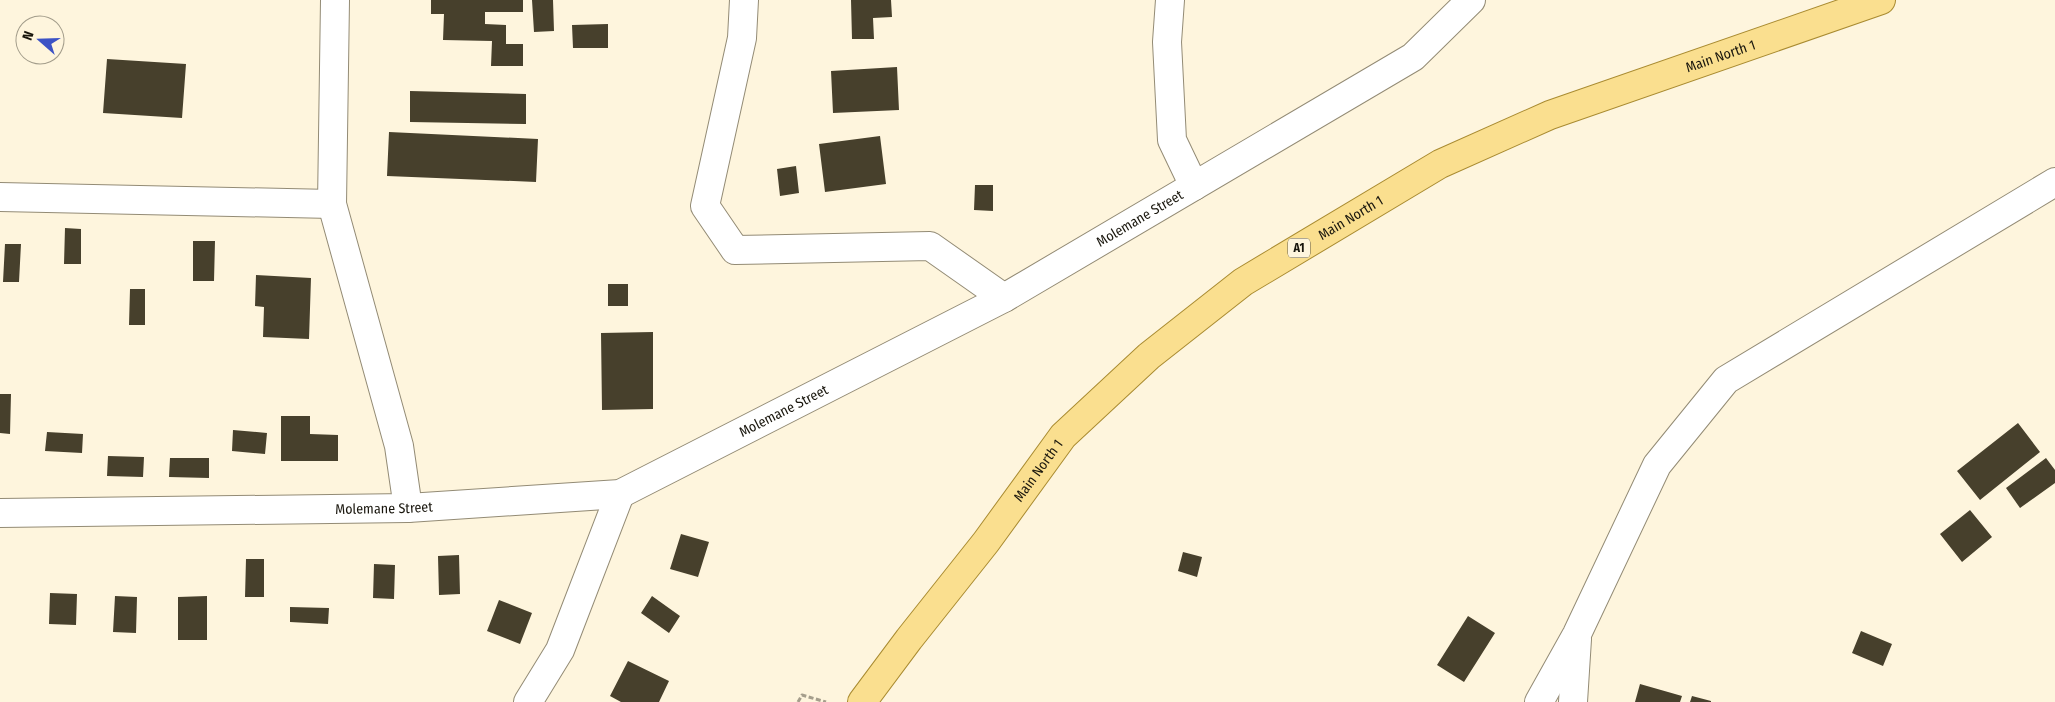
<svg xmlns="http://www.w3.org/2000/svg" width="2055" height="702" font-family="'Fira Sans Condensed',sans-serif">
<rect width="100%" height="100%" fill="#fef5dd"/>
<path fill="#47402c" d="M431,0H523V12H485V24L506,25V44H523V66H491L492,41L443,40L444,14H431Z
M532,0H553L554,31L534,32Z
M851,0H891L892,17L873,18L874,39H852Z
M608,24V48H573L572,25Z
M107,59L186,64L182,118L103,113Z
M897,67L899,110L833,113L831,71Z
M410,91L526,94V124L410,122Z
M389,132L538,139L536,182L387,176Z
M880,136L886,184L825,192L819,144Z
M796,166L799,193L780,196L777,169Z
M975,185H993V211L974,210Z
M65,228L81,229V264H64Z
M193,241H215L214,281H193Z
M5,244H21L19,282H3Z
M256,275L311,278L309,339L263,337L264,307L255,306Z
M608,284H628V306H608Z
M130,289H145V325H129Z
M653,332V409L602,410L601,333Z
M0,394H11L10,434L0,433Z
M281,416H310V434L338,435V461H281Z
M2018,423L2040,452L1980,500L1957,471Z
M233,430L267,433L265,454L232,451Z
M47,432L83,434L82,453L45,451Z
M108,456L144,457L143,477L107,476Z
M170,458H209V478L169,477Z
M2046,458L2055,470V483L2020,508L2006,488Z
M1970,510L1992,537L1962,562L1940,534Z
M681,534L709,542L698,577L670,569Z
M1183,552L1202,557L1197,577L1178,571Z
M459,555L460,594L439,595L438,556Z
M246,559H264V597H245Z
M374,564L395,565L394,599L373,598Z
M50,593L77,594L76,625L49,624Z
M115,596L137,597L136,633L113,632Z
M207,596V640H178V597Z
M652,596L680,616L669,633L641,613Z
M499,600L532,613L520,644L487,631Z
M290,607L329,608L328,624L290,622Z
M1468,616L1495,633L1464,682L1437,665Z
M1861,631L1892,644L1883,666L1852,653Z
M628,661L669,681L659,702H621L610,696Z
M1640,684L1682,696L1680,702H1635Z
M1692,696L1711,701V702H1690Z"/>
<g fill="none" stroke-linecap="round" stroke-linejoin="round">
<defs>
<g id="minor">
<path d="M335,0L332,204L399,446L408,508"/>
<path d="M744,0L742,38L705,206L735,250L930,246L1004,298"/>
<path d="M1170,0L1167,42L1172,140L1194,186"/>
<path d="M0,197L332,204"/>
<path id="s1" d="M0,513L408,508L620,494L1004,298L1413,57L1471,0"/>
<path d="M528,702L560,650L620,494"/>
<path d="M1539,702L1577,634L1657,465L1726,380L2055,182"/>
<path d="M1573,702L1577,639"/>
</g>
<g id="major">
<path id="s2" d="M862,702L909,639L986,542L1063,436L1149,356L1243,282L1440,164L1550,115L1881,0"/>
</g>
</defs>
<use href="#minor" stroke="#938b75" stroke-width="30"/>
<use href="#major" stroke="#a98b31" stroke-width="30"/>
<path stroke="#a59e8c" stroke-width="3" stroke-dasharray="5 2.5" stroke-linecap="butt" d="M798,702L802,695L826,702"/>
<use href="#minor" stroke="#fff" stroke-width="28"/>
<use href="#major" stroke="#fadf8f" stroke-width="28"/>
</g>
<g text-anchor="middle" stroke-width="5" stroke-linejoin="round" paint-order="stroke">
<rect fill="#fef5dd" stroke="#5e594b" stroke-width="1" x="1288" y="238.5" width="22" height="19" rx="4"/>
<g font-size="12" font-weight="bold" fill="#19160d">
<text x="1299" y="252">A1</text>
</g>
<g font-size="14" fill="#19160d" stroke="#fef5dd">
<text dy="5" stroke="none"><textPath href="#s2" startOffset="1101">Main North 1</textPath></text>
<text dy="5" stroke="none"><textPath href="#s2" startOffset="696">Main North 1</textPath></text>
<text dy="5" stroke="none"><textPath href="#s1" startOffset="1209">Molemane Street</textPath></text>
<text dy="5" stroke="none"><textPath href="#s1" startOffset="804">Molemane Street</textPath></text>
<text dy="5" stroke="none"><textPath href="#s2" startOffset="291">Main North 1</textPath></text>
<text dy="5" stroke="none"><textPath href="#s1" startOffset="384">Molemane Street</textPath></text>
</g>
</g>
<g transform="translate(40 40) rotate(290)"><circle r="24" fill="#fef5dd" stroke="#a29c8a"/>
<path d="M0-4L9 19L0 12L-9 19Z" fill="#3c52c5"/>
<text y="-8" font-size="14" font-weight="bold" text-anchor="middle" fill="#19160d">N</text>
</g>
</svg>
